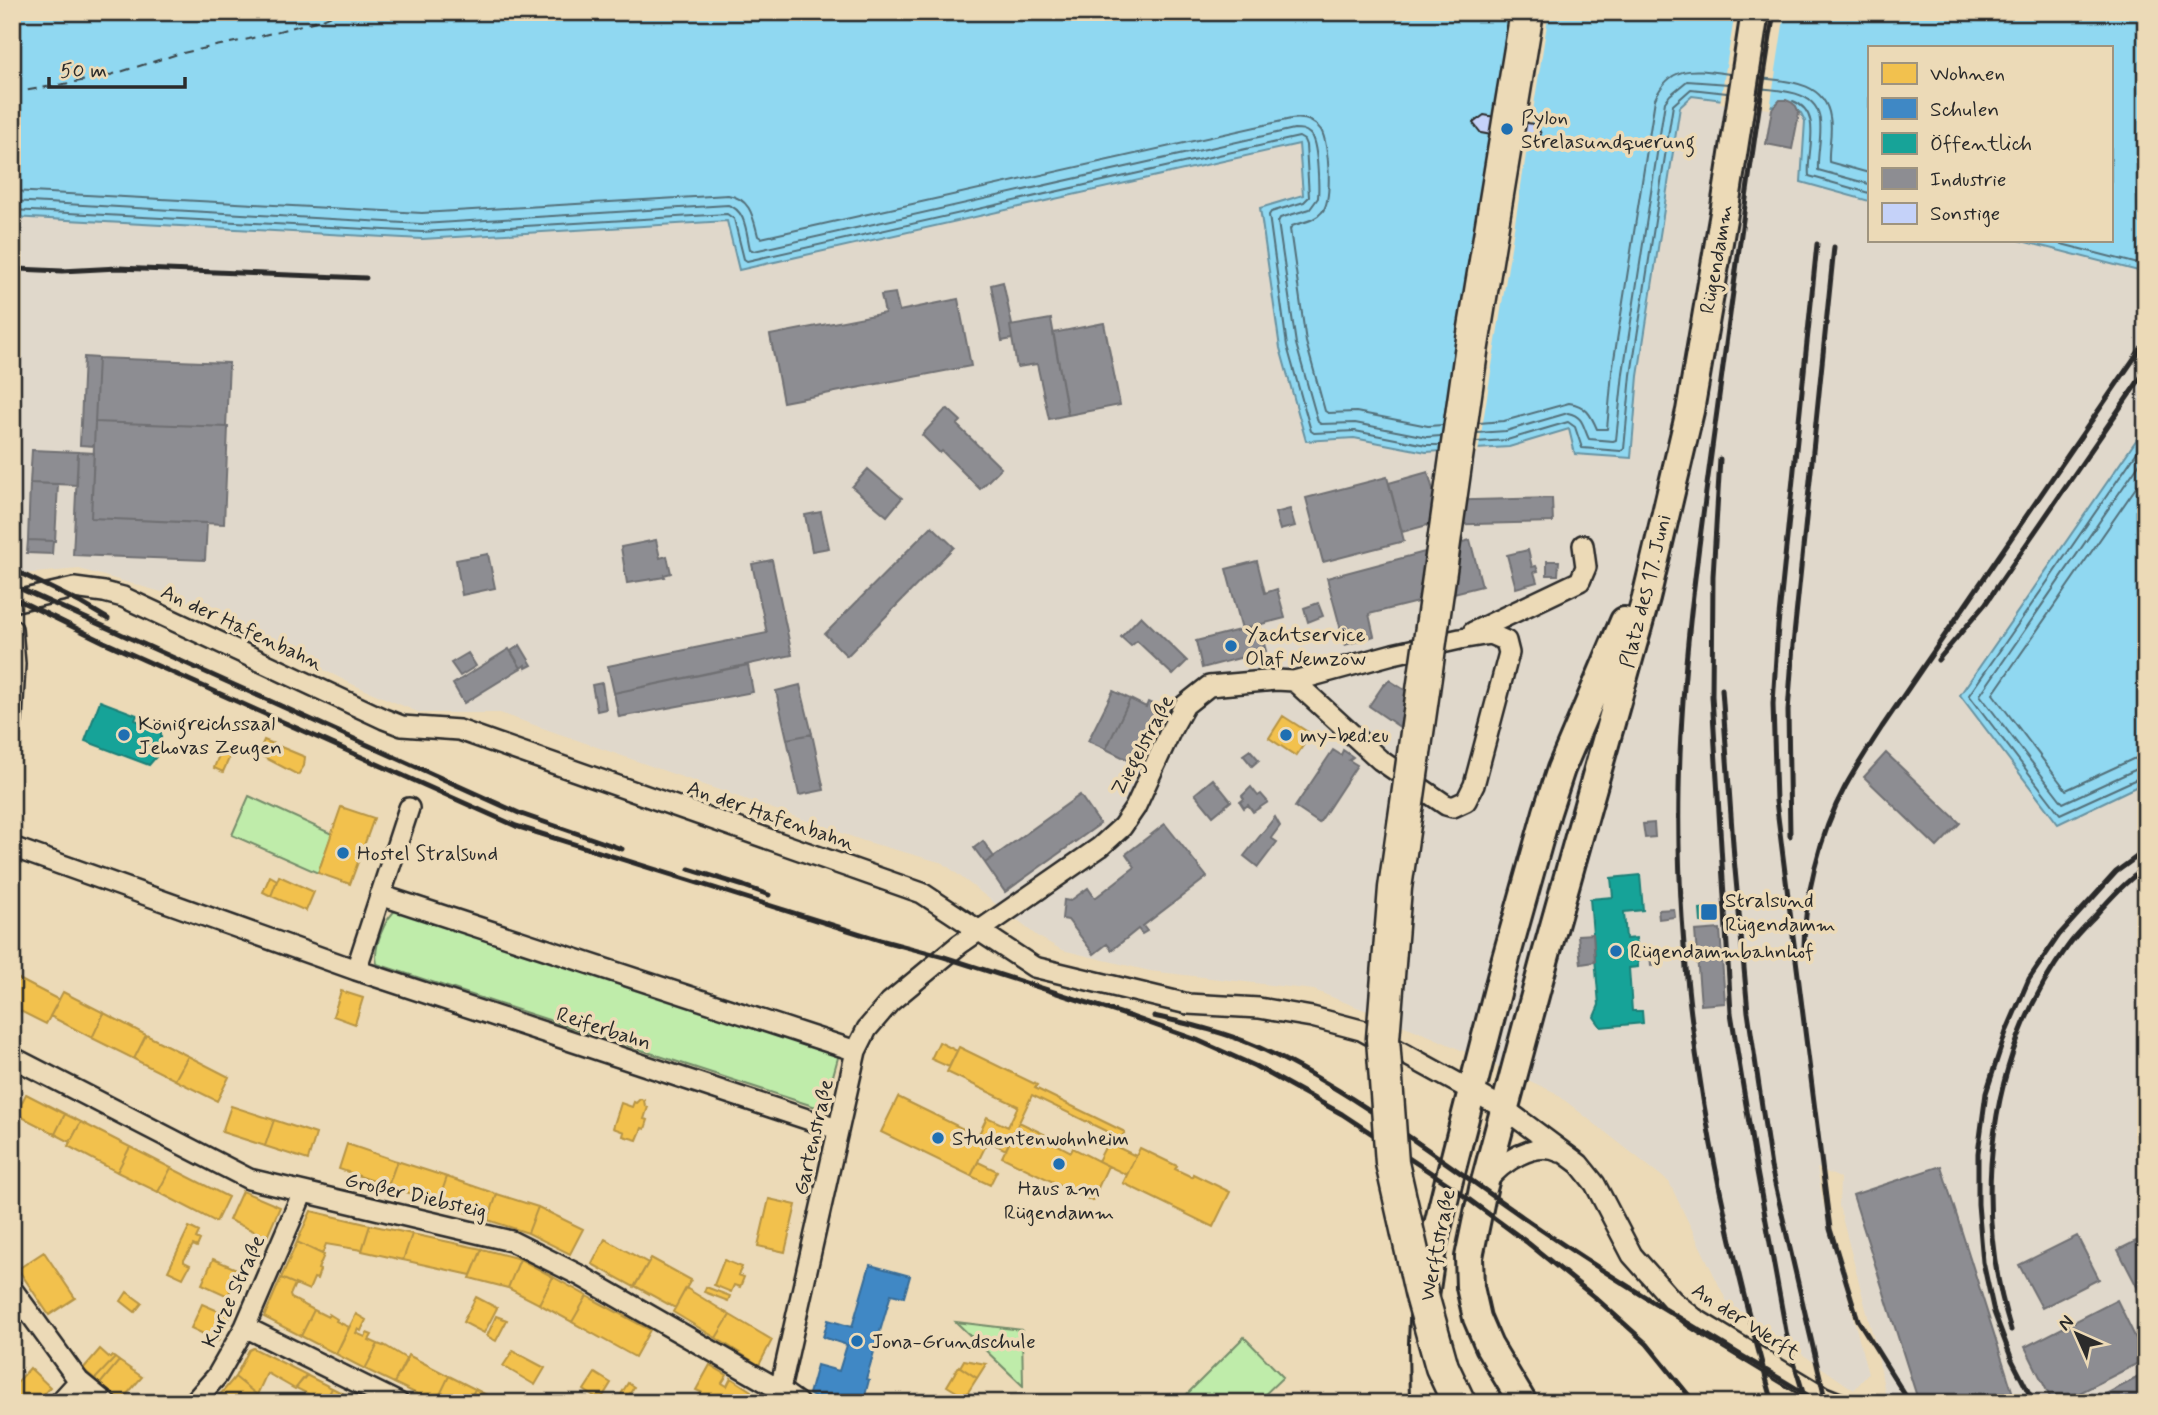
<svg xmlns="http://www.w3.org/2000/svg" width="2158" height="1415" font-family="Mynerve,sans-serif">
<rect width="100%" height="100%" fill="#ecdab7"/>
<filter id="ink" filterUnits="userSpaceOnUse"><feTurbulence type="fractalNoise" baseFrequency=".0143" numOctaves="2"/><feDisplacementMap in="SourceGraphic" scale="14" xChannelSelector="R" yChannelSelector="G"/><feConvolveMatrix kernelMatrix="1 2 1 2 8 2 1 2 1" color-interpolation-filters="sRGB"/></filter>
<g filter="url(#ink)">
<path fill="#e0d8cb" d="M1692,96L1793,109L1801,113L1805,121L1801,182L1869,201V240H2018L2146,273V426L1960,695L2058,824L2146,782V1403H1887L1877,1351L1839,1206L1840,1178L1817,1168L1823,1201L1868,1374L1854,1390L1727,1302L1669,1182L1554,1092L1432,1037L1314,990L1150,971L1062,950L1037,936L943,863L864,841L500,713H420L354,685L176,596L79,569L12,575V217L422,239L727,221L740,270L1299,144L1303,195L1261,208L1280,348L1306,441L1354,438L1426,452L1509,447L1569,429L1575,454L1630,458L1638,376L1680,107Z"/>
<path fill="#bfecaa" stroke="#758c6a" stroke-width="2" d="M249,796L332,834L318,873L232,835Z
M398,908L839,1054L828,1094L816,1107L377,964C373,947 384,919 398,908Z
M956,1322L1022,1330L1023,1386Z
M1244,1337L1283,1377L1256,1403H1178Z"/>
<path fill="#90d8f1" stroke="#6893a2" stroke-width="2" d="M12,12H2146V273L2018,240H2111V47H1869V201L1801,182L1805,121L1801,113L1793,109L1692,96L1680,107L1638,376L1631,458L1575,454L1569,429L1509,447L1426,452L1354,438L1306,441L1280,348L1260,208L1303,195L1299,144L739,270L727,221L422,239L12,217Z
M2146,426V782L2058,824L1960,695Z"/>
<path fill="#ecdab7" d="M1509,12H1549L1478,453L1440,455Z
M1735,12H1785L1770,109L1720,103Z"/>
<path fill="#f2c14e" stroke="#b69444" stroke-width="2" d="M1283,716L1311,734L1296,756L1269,738Z
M264,740L305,757L304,766L298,775L258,754Z
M221,750L231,754L223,772L214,768Z
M341,807L374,818L350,884L318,873Z
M270,876L277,880L271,896L263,892Z
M279,876L314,892L306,911L271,896Z
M17,978L59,1000L46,1024L12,1007V987Z
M341,991L363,998L355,1024L333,1016Z
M63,992L104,1013L92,1038L50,1016Z
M104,1013L146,1035L134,1059L92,1038Z
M146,1035L188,1056L175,1080L134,1059Z
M939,1042L957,1051L949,1067L931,1059Z
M959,1047L1037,1085L1035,1088L1125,1132L1115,1146L1136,1156L1127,1175L1098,1161L1112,1134L1032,1095L1006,1150L978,1136L987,1117L1008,1127L1018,1106L947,1072Z
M188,1056L229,1077L217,1101L175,1080Z
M26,1094L65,1114L55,1134L16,1114Z
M898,1097L988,1141L971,1176L881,1132Z
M640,1099L644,1100L645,1106L648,1107L644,1119L648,1120L645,1129L642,1128L637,1140L623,1136L624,1132L613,1128L621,1103L632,1107L634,1102L636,1103Z
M231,1106L274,1120L265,1146L222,1132Z
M65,1114L81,1122L70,1142L55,1134Z
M274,1120L316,1134L308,1160L265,1146Z
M81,1122L130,1147L117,1172L68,1146Z
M1019,1122L1056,1140L1054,1143L1071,1152L1073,1148L1108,1166L1092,1201L1002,1157Z
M347,1144L397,1161L388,1186L339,1169Z
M130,1147L171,1168L158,1192L117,1172Z
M1140,1148L1177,1166L1175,1169L1192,1177L1193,1174L1230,1192L1213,1227L1123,1183Z
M397,1161L447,1177L438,1203L388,1186Z
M978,1162L997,1171L990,1185L971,1176Z
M171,1168L228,1197L216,1222L158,1192Z
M447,1177L497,1194L488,1220L438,1203Z
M242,1191L280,1207L267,1237L229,1220Z
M497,1194L538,1207L528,1233L488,1220Z
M769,1199L796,1205L785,1252L758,1246Z
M538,1207L583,1229L570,1254L528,1233Z
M311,1211L370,1225L362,1250L326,1244L322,1254L297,1242Z
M370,1225L412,1234L403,1260L362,1251Z
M189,1227L199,1232L196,1238L200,1240L197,1247L193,1245L184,1260V1262L190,1265L183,1278L168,1271Z
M412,1234L482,1249L471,1275L403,1260Z
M605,1239L648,1263L634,1287L592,1264Z
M297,1242L324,1255L318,1269L320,1270L317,1279L314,1278L309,1290L281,1278Z
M482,1249L520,1259L508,1288L470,1278Z
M44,1252L75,1298L49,1315L18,1269Z
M651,1258L691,1280L675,1308L635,1286Z
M213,1259L239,1270L228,1296L202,1284Z
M520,1259L553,1277L539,1304L508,1288Z
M724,1260L742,1267L738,1275L744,1277L740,1287L734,1285L731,1292L714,1285Z
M553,1277L587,1296L572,1322L539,1304Z
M281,1278L295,1284L290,1295L291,1298L314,1310L301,1336L264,1317Z
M706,1287L730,1296L728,1301L704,1292Z
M686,1288L730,1315L716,1338L673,1312Z
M127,1292L142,1303L135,1312L121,1301Z
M587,1296L650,1330L635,1357L572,1322Z
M476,1297L497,1308L484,1333L463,1322Z
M202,1304L230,1316L218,1341L191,1328Z
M314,1310L328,1317L329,1314L337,1319L336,1321L349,1327L336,1354L301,1336Z
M356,1314L366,1320L361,1331L358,1329L356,1333L365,1337L367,1333L372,1335L369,1340L378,1344L365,1369L336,1354Z
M730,1315L772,1340L759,1365L716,1338Z
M496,1316L507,1320L496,1341L487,1336Z
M378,1344L383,1346L384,1345L407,1359L394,1383L365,1369Z
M253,1348L307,1375L295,1389L267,1373L257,1395L235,1377L249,1350Z
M100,1349L110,1358L112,1356L115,1358L95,1379L83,1369Z
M513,1351L545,1368L535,1385L503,1366Z
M408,1355L449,1376L436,1403L394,1383Z
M115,1358L119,1361L100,1384L95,1379Z
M964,1360L986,1364L977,1378L960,1367Z
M119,1361L142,1377L121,1401L100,1384Z
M710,1365L727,1375L722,1383L727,1386L731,1378L751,1391L746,1403H694L701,1392L696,1390Z
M959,1366L977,1378L965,1397L947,1386Z
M30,1368L50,1387L36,1403H12V1385H15Z
M595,1373L611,1383L600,1401L584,1390Z
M306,1375L332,1388L327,1399L316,1394L314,1397L296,1388Z
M449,1376L475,1389L468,1403H436Z
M235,1377L257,1395L251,1403H213Z
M628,1383L634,1387L624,1403H618L616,1402Z
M332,1388L352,1398L350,1403H311L316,1394L327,1399Z
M475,1389L500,1402V1403H468Z"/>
<path fill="#3f88c5" stroke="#396c97" stroke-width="2" d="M870,1265L910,1276L904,1297L891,1294L866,1379L869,1380L863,1403H851L839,1399L838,1403H823L809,1394L817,1365L839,1371L847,1345L823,1337L828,1320L852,1327Z"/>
<path fill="#17a398" stroke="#1d7f77" stroke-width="2" d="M100,701L137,715L135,720L161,730V741L156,757L149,765L85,741Z
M1640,875L1643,910L1624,912L1626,939L1636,938L1638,952V967L1629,968L1632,1011H1642L1643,1023L1601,1027L1594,1017L1599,1005L1590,899L1613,897L1611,878Z
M1712,908L1713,921L1701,922L1700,909Z"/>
<path fill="#8d8d92" stroke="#707073" stroke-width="2" d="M1780,100H1786L1791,102L1796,106L1799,113L1792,149L1766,144L1772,109Z
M12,257L18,258L17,287H12Z
M1003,282L1012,325L1010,326L1012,339L1002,341L991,285Z
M895,293L899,311L958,299L971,366L783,402L770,335L885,313L881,295Z
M1051,319L1068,415L1049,419L1037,364L1017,367L1010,326Z
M1104,323L1120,405L1068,415L1053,333Z
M84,357L98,358L94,446L80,445Z
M98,358L229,363L226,427L95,422Z
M948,409L961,421L957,425L1001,468L980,489L942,451L940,453L922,435L945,410Z
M95,422L228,427L224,524L91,518Z
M32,450L78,452L77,485L30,483Z
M78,452L94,453L91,518L207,523L205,560L73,555Z
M868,469L902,498L887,516L852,487Z
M1428,472L1436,501L1435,523L1402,532L1389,483Z
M1387,477L1404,541L1323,562L1306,498Z
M30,483L58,484L55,541L28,540Z
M1552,498L1553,522L1435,525L1434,501Z
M1290,509L1295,526L1280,530L1275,513Z
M821,512L829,548L812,551L805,515Z
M932,526L954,547L847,656L825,634Z
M28,540L53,541L52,554L27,553Z
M656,540L660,558L667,556L671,573L664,575L665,577L627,583L621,547Z
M1470,540L1482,586L1369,614L1374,636L1345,645L1327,578Z
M1528,550L1532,567L1536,566L1538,571L1534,572L1537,582L1516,588L1507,555Z
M488,554L495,588L462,595L456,560Z
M772,560L792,655L614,693L608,666L767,633L752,564Z
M1257,561L1265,593L1277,589L1285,618L1242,629L1226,569Z
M1547,561H1559L1558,575H1547Z
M1318,603L1323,616L1308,622L1304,608Z
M1141,616L1187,661L1173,675L1137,641L1131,646L1121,637Z
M1259,625L1266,651L1202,668L1196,641Z
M520,645L532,665L526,668L525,665L521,668L511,651Z
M509,649L521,668L464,703L453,684Z
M468,653L476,666L460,676L451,663Z
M748,665L753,692L619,717L614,693Z
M1389,680L1427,704L1410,734L1369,706L1384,684L1385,685Z
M602,683L606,709L597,711L592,685Z
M800,685L812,734L787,739L776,691Z
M1113,691L1130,699L1106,749L1088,741Z
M1130,699L1146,707L1148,702L1159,707L1132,762L1106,749Z
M812,734L824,790L799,795L787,739Z
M1250,750L1259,760L1252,766L1243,755Z
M1333,750L1341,755L1343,750L1353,757L1349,760L1357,765L1319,823L1295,807Z
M1886,753L1960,823L1937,847L1864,777Z
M1213,779L1231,801L1213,816L1195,794Z
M1251,787L1258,796L1261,794L1268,802L1253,812L1248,805L1244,808L1240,802L1244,799L1242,796Z
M1080,795L1100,824L1005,892L985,863Z
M1275,817L1280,826L1271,838L1277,842L1258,867L1244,856Z
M1654,823L1655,837L1645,838L1643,824Z
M1165,824L1207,877L1143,926L1147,931L1142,934L1138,929L1112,950L1107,944L1094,954L1068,920L1062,919L1064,900L1070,901L1088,888L1095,898L1135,867L1126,854Z
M983,841L994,857L985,863L974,848Z
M1674,909L1675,917L1659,919L1658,910Z
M1720,929L1725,1003L1701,1005L1695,931Z
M1593,934L1595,962L1581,964L1578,935Z
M1659,951L1661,965L1651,966L1650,952Z
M1941,1166L2013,1394L1985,1403H1919L1853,1195Z
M2077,1236L2099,1279L2042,1308L2019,1265Z
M2146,1236V1304L2118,1250Z
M2117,1300L2146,1359L2060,1403H2053L2025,1347Z
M2146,1373V1403H2089Z"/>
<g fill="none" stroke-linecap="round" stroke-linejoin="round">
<path stroke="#53707a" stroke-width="2" d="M1760,78C1788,81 1825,82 1830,117C1833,132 1828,147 1829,162L1869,173
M1758,88C1781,91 1817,90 1820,120C1822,137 1817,154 1818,170L1869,184
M1793,101C1824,113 1806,151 1809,176L1869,193
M12,191L422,213L728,195C751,199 753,217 758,236L761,238L1291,119C1303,117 1314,120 1321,130C1329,143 1333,200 1322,212C1315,221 1303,222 1292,226L1290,229L1306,342L1325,411L1328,413L1356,412L1428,426L1443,425
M12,201L422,224L728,205C746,210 746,232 750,249L754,251L1294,129C1300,129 1305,129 1310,134C1318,142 1319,186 1318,198L1310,209L1280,218L1278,222L1296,344L1318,422L1321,424L1355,423L1427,437L1441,436
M12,210L422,232L727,214L734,219L744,259L747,261L1299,137L1304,140L1306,145L1309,197L1304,202L1271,212L1269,215L1287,346L1311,431L1314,433L1355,431L1426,445H1440
M2046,240L2146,266
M1479,423L1504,421L1569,403C1586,405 1591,415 1597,429H1607L1612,372L1655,99C1671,62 1698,70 1730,74
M1477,433L1506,431L1568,413C1584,416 1583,428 1589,439L1613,441L1616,440L1623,373L1665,102L1670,95L1687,81L1729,84
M2146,439L1969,695L2060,814L2141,777H2146
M1476,442L1507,440L1568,422L1575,427L1582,448L1621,451L1624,449L1631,375L1673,105L1691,89L1727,93
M2146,454L1980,695L2063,803L2137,769L2146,768
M2146,473L1993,694L2066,790L2133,759L2146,757"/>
<path stroke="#3a4549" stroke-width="2" stroke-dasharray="9 7" stroke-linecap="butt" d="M12,93L104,77L178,54L249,39L320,20L339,12"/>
</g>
<path fill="#c5d2f9" stroke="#2b2b2b" stroke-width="2" d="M1484,115L1533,124L1538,128L1541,134L1537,139L1530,142L1481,133L1473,123Z"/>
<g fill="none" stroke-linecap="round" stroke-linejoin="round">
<defs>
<path id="minor" d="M12,602L74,588L104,592L123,597L384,719L402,726L459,730L922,893L1034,967L1188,1004L1259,1008L1312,1017L1361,1030L1505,1109L1579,1164L1595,1184L1632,1255L1673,1301L1694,1318L1824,1397L1839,1403
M12,629L15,664L12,720
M1473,632L1580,581L1586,567L1583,545
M12,847L356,970L837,1129
M380,895L856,1051
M356,970L409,808
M12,1057L249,1179L511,1241L581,1276L780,1390L798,1403
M1486,1182C1502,1162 1534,1140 1560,1152
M12,1289L79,1381L106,1403
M245,1327L399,1403
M59,1403L79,1381
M193,1403L217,1376L245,1327L303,1192
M777,1403L856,1051L867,1029L890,1002L960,944L1100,847L1122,827L1135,808L1171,730L1185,705L1209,686L1276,680L1294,681L1393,654L1460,639L1490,634L1506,641L1509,653L1474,785L1466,801L1453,807L1446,805L1380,760L1294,681"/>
<path id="secondary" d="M1424,1403L1423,1343L1425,1296L1432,1249L1448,1184L1506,958L1547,812L1561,769L1624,621
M1523,1403L1489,1346L1477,1318L1470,1287L1469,1257L1483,1189L1545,958L1646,598L1690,411L1725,207L1755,12"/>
</defs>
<use href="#minor" stroke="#2b2b2b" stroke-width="24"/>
<use href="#secondary" stroke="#2b2b2b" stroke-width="32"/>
<use href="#minor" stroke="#ecdab7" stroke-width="19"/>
<use href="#secondary" stroke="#ecdab7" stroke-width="26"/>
<path stroke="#2b2b2b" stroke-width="5" d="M1817,244L1778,626L1773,704L1776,801L1830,1229L1858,1320L1910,1403
M18,269L62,271L118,268L366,278
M1720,459L1713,576L1712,696L1731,1013L1756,1166L1788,1342L1806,1403
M12,569L81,603L108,619
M12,585L521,814L622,849
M12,597L104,642L516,826L880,940L944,957L1132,1017L1197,1040L1255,1066L1342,1114L1448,1184L1528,1243L1597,1299L1647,1344L1695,1403
M1938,660L1986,603L2146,370
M1722,689L1734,858L1748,1012L1771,1167L1826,1403
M1790,836L1788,711L1793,645L1834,247
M689,869L744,886L769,895
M1804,953C1803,901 1820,833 1845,787C1856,767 1869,747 1882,727L2146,341
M1154,1016C1188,1024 1224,1032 1256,1046C1358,1093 1452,1169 1546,1233C1630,1290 1720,1342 1807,1395
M2011,1330C1971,1202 1988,1055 2068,946C2075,936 2084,927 2093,918C2110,899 2125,882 2146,867
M1773,1403C1716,1205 1675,997 1679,790C1681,663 1700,537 1717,411C1735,278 1752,145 1774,12
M2034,1403L2012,1360L1994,1312L1983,1262L1978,1204V1153L1986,1093L2006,1032L2029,979L2059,935L2116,872L2146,850"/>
<defs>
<path id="trunk-bridge" d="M1459,1403L1442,1367L1421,1292L1392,1163L1383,1039L1395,888L1471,352L1527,12"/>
</defs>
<use href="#trunk-bridge" stroke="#2b2b2b" stroke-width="37" stroke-linecap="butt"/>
<use href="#trunk-bridge" stroke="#ecdab7" stroke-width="32"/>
</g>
</g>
<g fill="#1f6fb2" stroke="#ecdab7" stroke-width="2.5">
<circle cx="1507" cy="129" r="7"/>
<circle cx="1231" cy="646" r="7"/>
<circle cx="124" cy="735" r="7"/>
<circle cx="1286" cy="735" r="7"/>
<circle cx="343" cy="853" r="7"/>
<rect x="1700" y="903" width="18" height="18" rx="3.5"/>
<circle cx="1616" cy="951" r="7"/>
<circle cx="938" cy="1138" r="7"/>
<circle cx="1059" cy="1164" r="7"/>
<circle cx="857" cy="1341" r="7"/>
</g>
<g text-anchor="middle" stroke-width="7" stroke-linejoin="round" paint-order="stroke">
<g font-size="21" fill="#2b2b2b" stroke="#ecdab7" text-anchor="start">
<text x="1521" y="124">Pylon<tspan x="1521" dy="24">Strelasundquerung</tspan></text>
<text x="1245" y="641">Yachtservice<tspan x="1245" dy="24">Olaf Nemzow</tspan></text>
<text x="138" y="730">Königreichssaal<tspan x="138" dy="24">Jehovas Zeugen</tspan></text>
<text x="1300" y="742">my-bed.eu</text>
<text x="357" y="860">Hostel Stralsund</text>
<text x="1725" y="907">Stralsund<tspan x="1725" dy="24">Rügendamm</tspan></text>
<text x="1630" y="958">Rügendammbahnhof</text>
<text x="952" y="1145">Studentenwohnheim</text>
<text x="1059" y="1195" text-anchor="middle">Haus am<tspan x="1059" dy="24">Rügendamm</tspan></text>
<text x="871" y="1348">Jona-Grundschule</text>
</g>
<g font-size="21" fill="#2b2b2b" stroke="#ecdab7">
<text transform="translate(1716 259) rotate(-80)" y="7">Rügendamm</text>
<text transform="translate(1645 591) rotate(-76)" y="7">Platz des 17. Juni</text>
<text transform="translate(242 627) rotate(25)" y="7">An der Hafenbahn</text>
<text transform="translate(1142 745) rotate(-62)" y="7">Ziegelstraße</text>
<text transform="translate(771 815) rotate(19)" y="7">An der Hafenbahn</text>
<text transform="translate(604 1028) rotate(18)" y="7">Reiferbahn</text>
<text transform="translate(813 1137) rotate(-77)" y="7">Gartenstraße</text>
<text transform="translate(416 1195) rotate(13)" y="7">Großer Diebsteig</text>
<text transform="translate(1437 1245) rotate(-79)" y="7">Werftstraße</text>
<text transform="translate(233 1291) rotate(-65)" y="7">Kurze Straße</text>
<text transform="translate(1746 1321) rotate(33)" y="7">An der Werft</text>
</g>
</g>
<rect width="2158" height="1415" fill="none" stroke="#ecdab7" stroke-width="42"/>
<rect x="21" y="21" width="2116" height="1373" fill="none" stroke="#2b2b2b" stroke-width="2.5" filter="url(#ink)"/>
<rect x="1868" y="46" width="245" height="196" fill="#ecdab7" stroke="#9f947f" stroke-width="2"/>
<rect x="1882" y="63" width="35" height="21" fill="#f2c14e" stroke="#9f947f" stroke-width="2"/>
<text x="1930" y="80" font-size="21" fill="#2b2b2b">Wohnen</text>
<rect x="1882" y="98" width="35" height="21" fill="#3f88c5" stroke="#9f947f" stroke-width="2"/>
<text x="1930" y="116" font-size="21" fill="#2b2b2b">Schulen</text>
<rect x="1882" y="133" width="35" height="21" fill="#17a398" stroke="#9f947f" stroke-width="2"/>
<text x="1930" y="150" font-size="21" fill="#2b2b2b">Öffentlich</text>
<rect x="1882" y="168" width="35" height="21" fill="#8d8d92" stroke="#9f947f" stroke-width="2"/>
<text x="1930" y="186" font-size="21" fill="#2b2b2b">Industrie</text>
<rect x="1882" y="203" width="35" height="21" fill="#c5d2f9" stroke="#9f947f" stroke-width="2"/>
<text x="1930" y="220" font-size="21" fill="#2b2b2b">Sonstige</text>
<g transform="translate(2077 1334) rotate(315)" stroke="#ecdab7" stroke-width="5" paint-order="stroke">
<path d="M0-5L12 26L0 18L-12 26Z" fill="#2b2b2b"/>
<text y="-10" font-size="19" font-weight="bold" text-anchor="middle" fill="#2b2b2b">N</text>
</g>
<path d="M49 77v10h136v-10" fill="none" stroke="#2b2b2b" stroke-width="3.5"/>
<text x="60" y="77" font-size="21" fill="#2b2b2b" stroke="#ecdab7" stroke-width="5" paint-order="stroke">50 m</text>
</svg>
